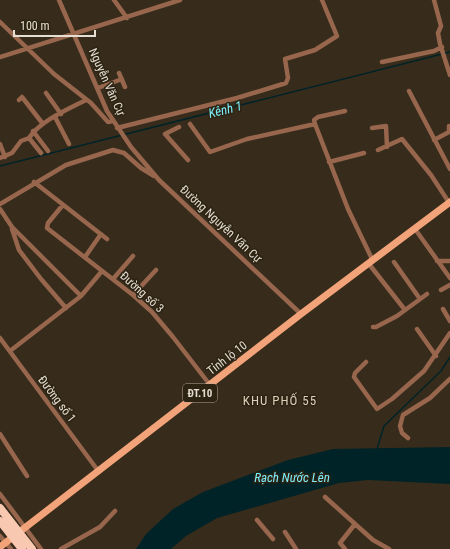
<svg xmlns="http://www.w3.org/2000/svg" width="450" height="549" font-family="'Roboto Condensed',sans-serif">
<rect width="100%" height="100%" fill="#372c1c"/>
<path fill="#002327" d="M450,447V484L368,480L339,483L217,518L186,536L171,549H136L146,534L173,509L203,492L288,460L333,449Z"/>
<g fill="none" stroke-linecap="round" stroke-linejoin="round">
<path stroke="#002327" stroke-width="1.5" d="M0,166L450,52
M377,449L384,426L441,371L450,357"/>
<path stroke="#97664d" stroke-width="4.5" d="M59,0L107,111L131,147L159,180L301,314
M114,0L127,18
M434,0L441,26L438,33L440,44L450,75
M0,22L54,74L91,103L108,122L113,121
M0,57L180,0
M382,62L434,51L442,47
M119,73L125,87
M98,88L122,79
M409,91L450,169
M46,93L61,114
M19,100L22,97L43,124
M345,111L318,117L314,120L315,124L348,209L373,261
M55,117L69,144
M190,124L210,152L247,139L315,124
M179,127L165,134L188,160
M117,128L237,98L286,83L288,78L285,59L315,50L337,36L322,0
M372,128L386,126L387,147
M33,131L48,151
M29,138L41,153
M434,140L449,132V126
M0,144L5,157
M378,150L402,139L431,175L450,204
M0,158L12,153L21,141L29,138C40,121 68,109 86,100
M329,162L364,153
M34,182L107,239
M0,204L66,165L113,150L124,153L141,168L154,176
M62,206L48,223L47,228L133,295L152,312L173,337L210,385
M0,209L12,227L81,296
M12,229L19,250L41,279L66,308
M415,229L450,278
M85,257L101,234
M437,261H450
M394,262L420,299
M369,264L405,310
M113,279L133,256
M441,290L450,285
M133,295L156,270
M443,309L450,321
M373,327H376L397,316L427,294
M417,329L436,356
M0,338L99,472
M10,351L81,296L102,271
M366,362L355,373L354,377L377,409L392,399L424,371L450,333
M0,434L27,476
M408,438L402,433L400,426L403,415L430,398L450,379
M0,494L41,549
M325,497L373,540L389,549
M257,520L273,539
M285,532L296,549
M0,536L11,549
M61,549L100,527L115,511
M345,549L340,543L355,524"/>
<path stroke="#f3a379" stroke-width="7" d="M0,547L301,314L450,202"/>
<path stroke="#f9c8b0" stroke-width="8" d="M0,508L32,549
M0,521L22,549"/>
</g>
<g text-anchor="middle" stroke-width="3" stroke-linejoin="round" paint-order="stroke">
<rect fill="#2d2312" stroke="#aea699" stroke-width="1" x="183" y="384" width="34" height="18" rx="3"/>
<g font-size="11" font-weight="bold" fill="#e5ded3">
<text x="200" y="397">ĐT.10</text>
</g>
<g font-size="12" fill="#e5ded3" stroke="#2d2312">
<text transform="translate(107 82) rotate(66)" y="4">Nguyễn Văn Cự</text>
<text transform="translate(221 224) rotate(43)" y="4">Đường Nguyễn Văn Cự</text>
<text transform="translate(142 292) rotate(42)" y="4">Đường số 3</text>
<text transform="translate(227 358) rotate(-38)" y="4">Tỉnh lộ 10</text>
<text transform="translate(57 399) rotate(53)" y="4">Đường số 1</text>
</g>
<g font-size="13" font-style="italic" fill="#7beefc" stroke="#2d2312">
<text transform="translate(225 109) rotate(-14)" y="5">Kênh 1</text>
<text x="292" y="482">Rạch Nước Lên</text>
</g>
<g font-size="13" letter-spacing="1" fill="#ddcfba" stroke="#2d2312">
<text x="280" y="405">KHU PHỐ 55</text>
</g>
</g>
<path d="M14 30v6h81v-6" fill="none" stroke="#e5ded3" stroke-width="2"/>
<text x="20" y="30" font-size="12" fill="#e5ded3" stroke="#2d2312" stroke-width="3" paint-order="stroke">100 m</text>
</svg>
